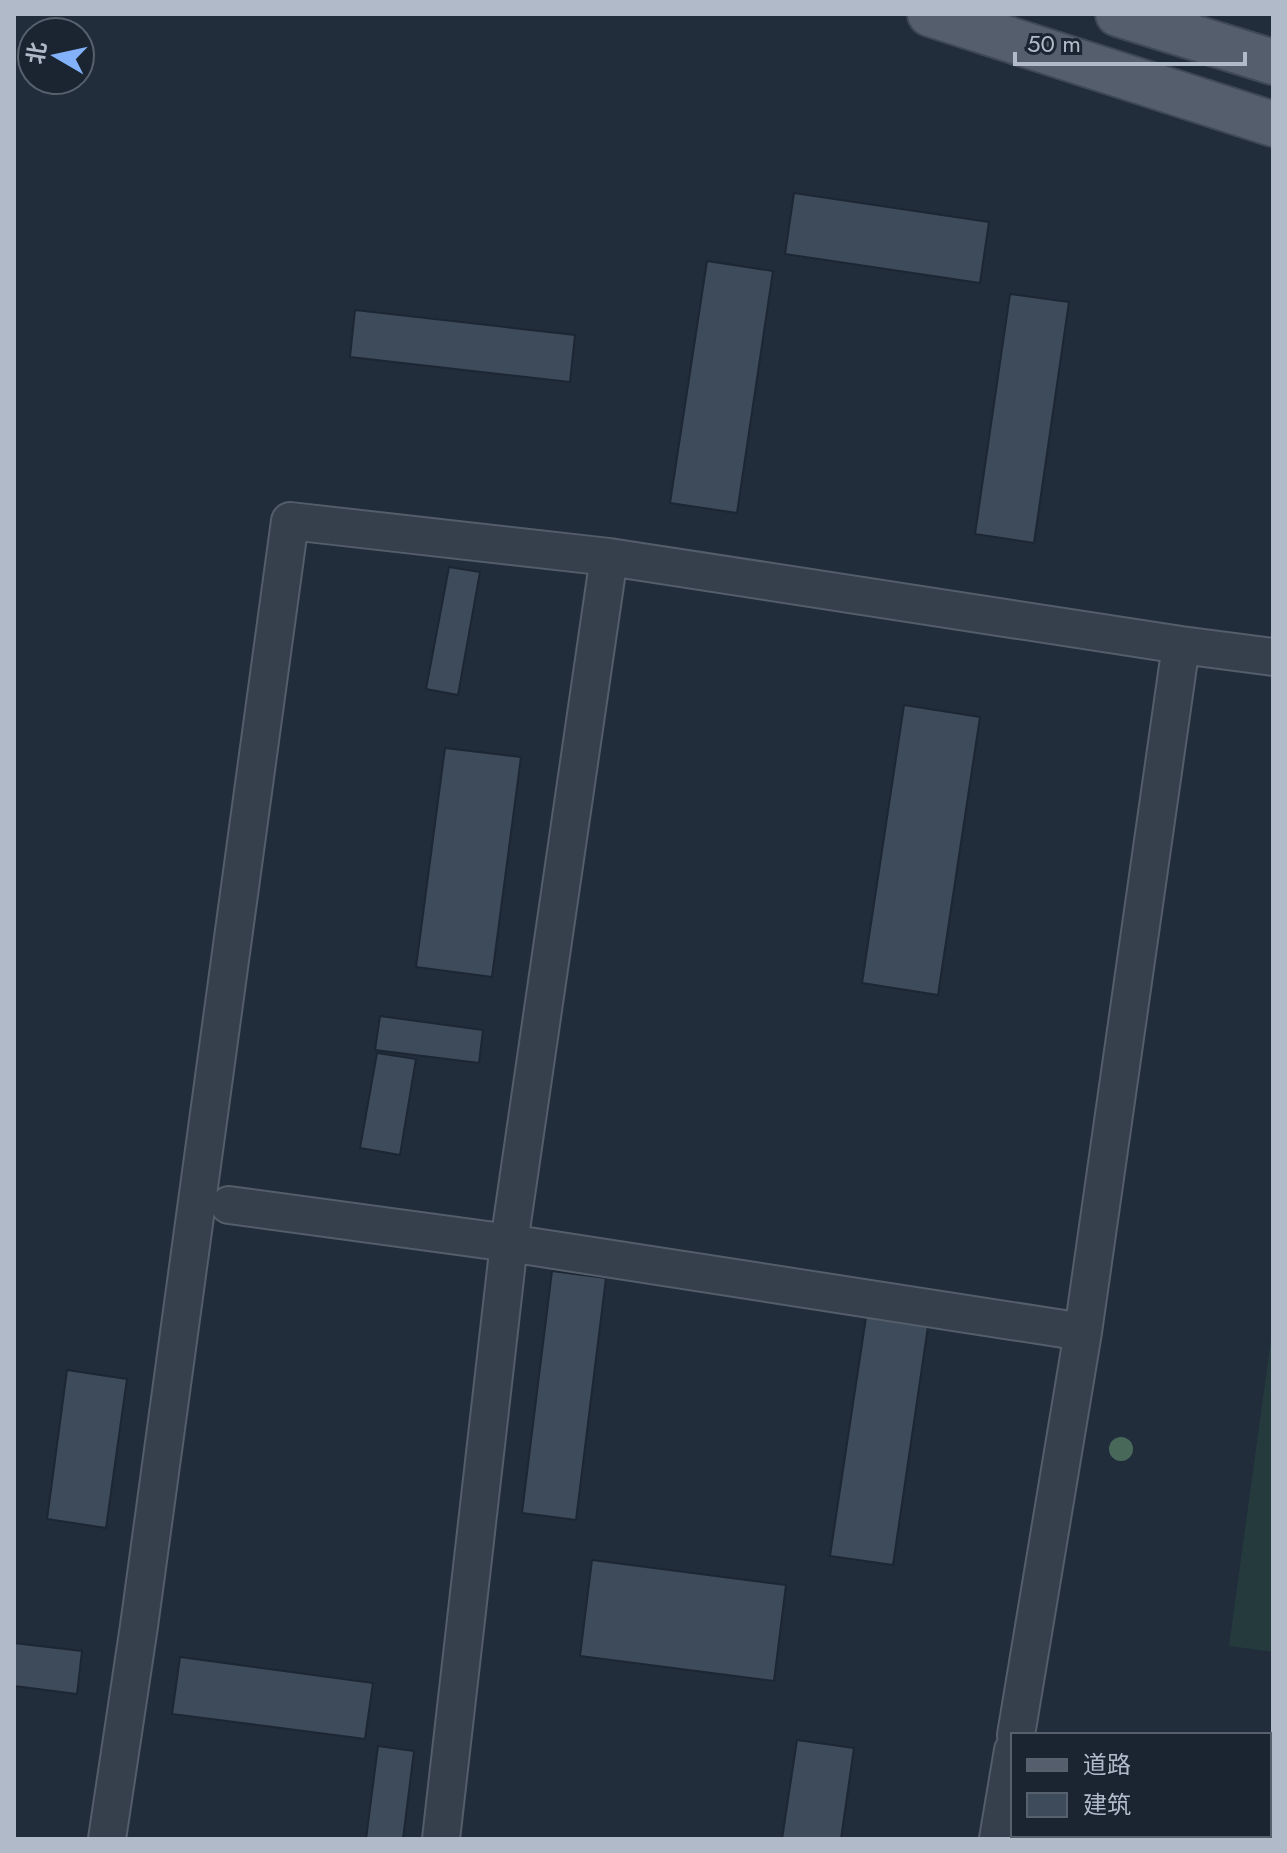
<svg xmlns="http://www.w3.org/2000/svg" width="1287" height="1853" font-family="Jost,'Noto Sans SC',sans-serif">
<rect width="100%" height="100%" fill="#222d3c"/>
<path fill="#243a3d" d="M1273,1325V1652L1229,1646Z"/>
<path fill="#3e4b5b" stroke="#1d2633" stroke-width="2" d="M794,193L989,222L980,283L785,254Z
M707,261L773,271L737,513L670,503Z
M1010,294L1069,302L1034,543L975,534Z
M355,310L575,335L570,382L350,357Z
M449,567L480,572L458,695L426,689Z
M904,705L980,717L938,995L862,983Z
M445,748L521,757L492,977L416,967Z
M380,1016L483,1030L479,1063L375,1050Z
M377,1053L416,1059L400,1155L360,1148Z
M552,1271L606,1278L576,1520L522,1513Z
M868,1304L930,1313L893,1565L830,1556Z
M67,1370L127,1379L106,1528L47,1519Z
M592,1560L786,1585L774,1681L580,1656Z
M14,1643L82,1651L77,1694L14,1686Z
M180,1657L373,1683L365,1739L172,1714Z
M797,1740L854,1748L841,1839H782Z
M378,1746L414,1751L403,1839H366Z"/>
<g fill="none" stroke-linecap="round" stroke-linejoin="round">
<defs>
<path id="minor" d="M229,1205L509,1243L1083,1332
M1016,1735L1083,1332L1181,645
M107,1839L139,1626L290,521L609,557L1181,645L1273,657
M441,1839L509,1243L609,557
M998,1839L1013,1750"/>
<path id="major" d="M930,14L1273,124
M1118,14L1273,62"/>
</defs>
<use href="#minor" stroke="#545d6a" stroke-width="40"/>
<use href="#major" stroke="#3f4855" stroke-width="48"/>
<use href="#minor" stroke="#363f4c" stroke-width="36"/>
<use href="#major" stroke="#545e6c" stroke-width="44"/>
</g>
<circle fill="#48695a" cx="1121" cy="1449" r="12"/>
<rect width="1287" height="1853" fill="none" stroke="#b1bac8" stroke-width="32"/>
<rect x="1011" y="1733" width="260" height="104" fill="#1b2431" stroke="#57606d" stroke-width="2"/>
<rect x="1027" y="1759" width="40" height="12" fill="#545e6c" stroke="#57606d" stroke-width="2"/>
<text x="1083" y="1773" font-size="24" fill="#b1bac8">道路</text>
<rect x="1027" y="1793" width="40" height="24" fill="#3e4b5b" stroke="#57606d" stroke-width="2"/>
<text x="1083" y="1813" font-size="24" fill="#b1bac8">建筑</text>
<g transform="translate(56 56) rotate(279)"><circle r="38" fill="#1b2431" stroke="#57606d" stroke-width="2"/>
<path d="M0-6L14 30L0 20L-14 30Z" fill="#84b2fa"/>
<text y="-12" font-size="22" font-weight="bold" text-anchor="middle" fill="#b1bac8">北</text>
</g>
<path d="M1015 52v12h230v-12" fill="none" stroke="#b1bac8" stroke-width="4"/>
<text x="1027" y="52" font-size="24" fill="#b1bac8" stroke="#1b2431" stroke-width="6" paint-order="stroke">50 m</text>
</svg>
